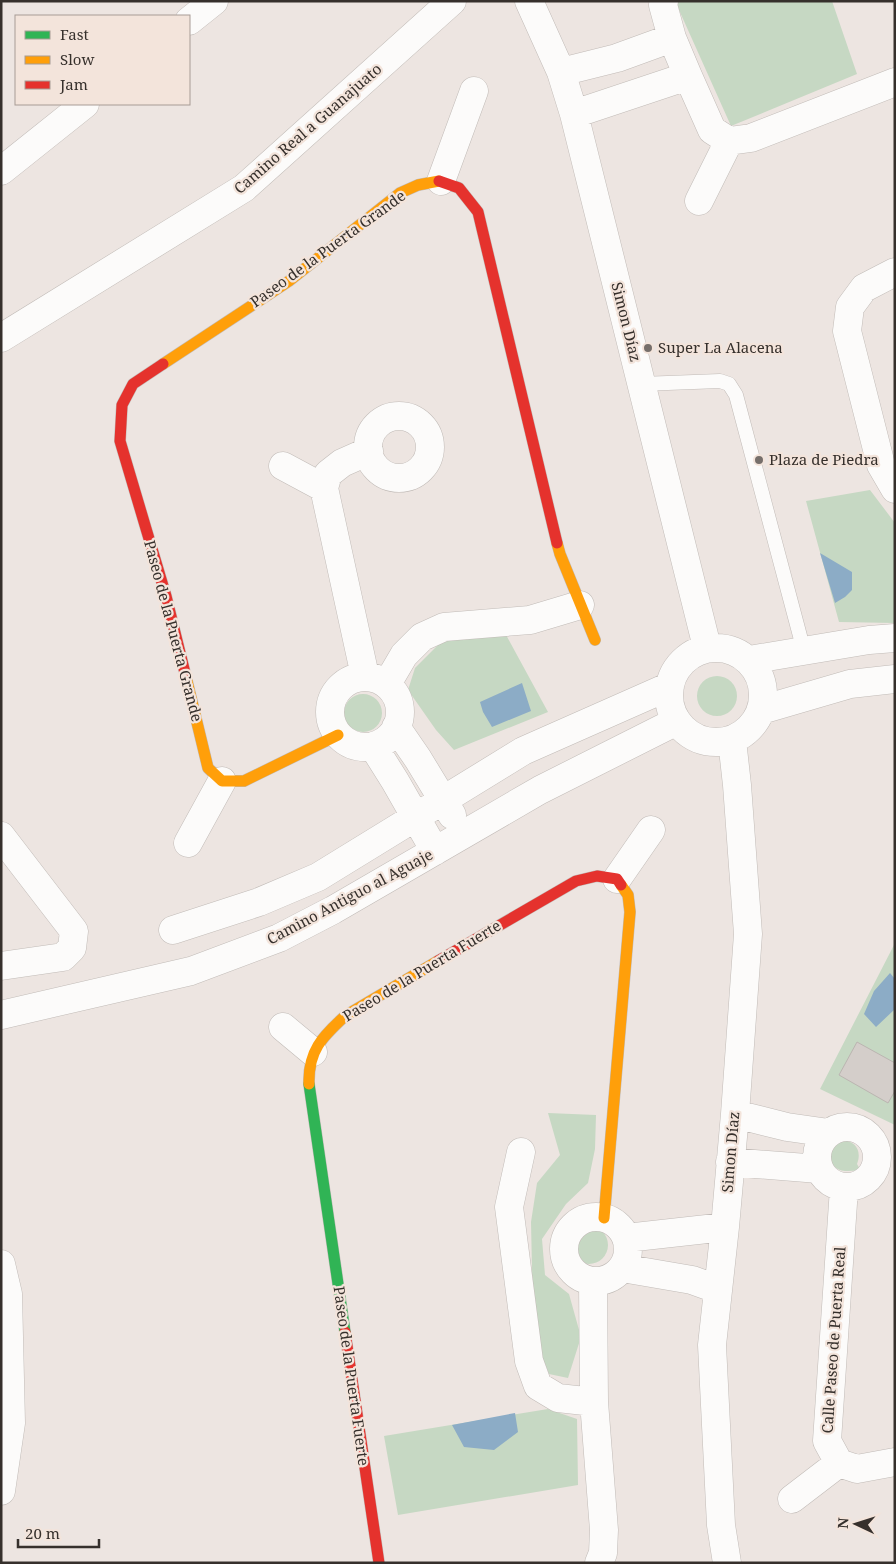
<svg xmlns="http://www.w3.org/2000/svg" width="896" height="1564" font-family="'Noto Serif',serif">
<rect width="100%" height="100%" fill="#ede5e1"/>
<path fill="#c6d8c3" d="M675,1H832L857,74L731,126Z
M870,490L895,523V623L839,622L806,501Z
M505,633L548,712L454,750L436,730L408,690L415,668L445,638Z
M697 696a20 20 0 1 1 40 0a20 20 0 1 1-40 0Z
M344 713a19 19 0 1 1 38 0a19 19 0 1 1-38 0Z
M895,943V1125L820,1089Z
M548,1113L596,1115L595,1149L588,1183L566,1204L542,1239L545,1275L569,1294L581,1337L568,1378L549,1374L536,1342L533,1316L531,1222L537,1183L560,1155Z
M842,1140C856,1141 862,1151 857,1164L861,1171C853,1170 843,1173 836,1168C823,1160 829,1144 842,1140Z
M570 1245a19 19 0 1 1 38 0a19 19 0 1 1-38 0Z
M548,1409L577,1419L578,1485L398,1515L384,1436Z"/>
<path fill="#8cacc6" d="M820,553L852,572V590L845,597L835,603Z
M522,683L531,711L492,727L483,712L480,702Z
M890,973L895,979V1009L876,1027L864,1014L874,991Z
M515,1413L518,1432L494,1450L464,1447L452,1425Z"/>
<path fill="#d4ceca" stroke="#bbb5b1" d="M857,1042L895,1063V1091L888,1103L839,1075Z"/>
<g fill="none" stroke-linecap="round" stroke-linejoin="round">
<defs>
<path id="lane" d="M641,384L720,381L729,384L736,395L804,651"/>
<path id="street" d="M529,1L561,72L574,114L707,647
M664,1L663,5L672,38L688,76L712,130L729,141L751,138L895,82
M189,21L214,1
M561,72L617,58L672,38
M574,114L688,76
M1,171L85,104
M441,181L474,91
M699,201L729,141
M895,272L864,288L850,307L847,331L881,465L895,489
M1,338L244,188L452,1
M368 447a31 31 0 1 1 62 0a31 31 0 1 1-62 0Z
M283,466L324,488
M669 695a47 47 0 1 1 94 0a47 47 0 1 1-94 0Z
M749,660L869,640L895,638
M365,676L324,488L328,474L342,463L369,451
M330 712a35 35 0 1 1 70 0a35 35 0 1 1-70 0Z
M387,684L404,655L422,637L444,627L530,620L580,605
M761,710L850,684L895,679
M396,727L418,759L452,815
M373,746L395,781L435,851
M1,836L74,931L72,948L63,957L1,966
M188,843L222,781
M617,879L651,830
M173,930L259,902L318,877L523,751L670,686
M1,1015L191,971L279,938L333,910L540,790L677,721
M283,1027L313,1052
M735,1114L787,1127L829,1133
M817 1157a30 30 0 1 1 60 0a30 30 0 1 1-60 0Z
M521,1152L509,1207L529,1361L538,1386L558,1398L594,1402
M730,1162L819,1169
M844,1188L827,1441L839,1463L857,1469L895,1462
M564 1249a32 32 0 1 1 64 0a32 32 0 1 1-64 0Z
M626,1238L725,1227
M1,1264L8,1294L11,1423L1,1491
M622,1268L692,1280L717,1289
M593,1281L594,1402L604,1530L603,1553L599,1563
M792,1499L839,1463
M727,1563L721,1525L712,1345L725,1227L735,1114L748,934L737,785L732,740"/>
<path id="fast" d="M309,1084L345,1332"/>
<path id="slow" d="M163,364L289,281L400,193L418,185L439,181
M557,543L560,554L595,640
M185,673L208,768L222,781H244L338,735
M309,1084C308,1051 322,1037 345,1016L438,961
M604,1218L630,912L628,895L621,885"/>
<path id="jam" d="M439,181L459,188L478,212L557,543
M163,364L133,384L122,405L120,441L166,596L185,673
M438,961L576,881L597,876L617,879L621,885
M345,1332L379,1563"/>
</defs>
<use href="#lane" stroke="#c1bbb7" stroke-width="15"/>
<use href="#street" stroke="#c1bbb7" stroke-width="29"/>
<use href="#fast" stroke="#c1bbb7" stroke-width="12"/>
<use href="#slow" stroke="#c1bbb7" stroke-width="12"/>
<use href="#jam" stroke="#c1bbb7" stroke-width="12"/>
<use href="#lane" stroke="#fcfbfa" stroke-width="14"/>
<use href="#street" stroke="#fcfbfa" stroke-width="28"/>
<use href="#fast" stroke="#30b455" stroke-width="11"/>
<use href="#slow" stroke="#ff9f0a" stroke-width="11"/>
<use href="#jam" stroke="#e5322d" stroke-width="11"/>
</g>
<g fill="#766f6b" stroke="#f3e4db" stroke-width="2">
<circle cx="648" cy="348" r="5"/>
<circle cx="759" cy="460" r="5"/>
</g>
<g text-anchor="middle" stroke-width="4.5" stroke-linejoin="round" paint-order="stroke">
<g font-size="15" fill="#36302c" stroke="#f3e4db">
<text transform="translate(308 129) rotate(-41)" y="5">Camino Real a Guanajuato</text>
<text transform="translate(328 249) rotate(-36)" y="5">Paseo de la Puerta Grande</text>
<text transform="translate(626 322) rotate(76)" y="5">Simon Díaz</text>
<text transform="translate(173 631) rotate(75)" y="5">Paseo de la Puerta Grande</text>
<text transform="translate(350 897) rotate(-28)" y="5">Camino Antiguo al Aguaje</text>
<text transform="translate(422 971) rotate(-31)" y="5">Paseo de la Puerta Fuerte</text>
<text transform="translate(731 1152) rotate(-85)" y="5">Simon Díaz</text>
<text transform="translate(834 1340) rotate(-86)" y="5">Calle Paseo de Puerta Real</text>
<text transform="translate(351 1376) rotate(82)" y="5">Paseo de la Puerta Fuerte</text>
</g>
<g font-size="15" fill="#36302c" stroke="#f3e4db" text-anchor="start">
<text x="658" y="353">Super La Alacena</text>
<text x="769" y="465">Plaza de Piedra</text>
</g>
</g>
<rect width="896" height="1564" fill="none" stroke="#36302c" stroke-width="5"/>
<rect x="15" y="15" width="175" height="90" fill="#f3e4db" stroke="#a79c95"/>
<rect x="25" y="31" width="25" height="8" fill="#30b455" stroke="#a79c95"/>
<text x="60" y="40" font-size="15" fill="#36302c">Fast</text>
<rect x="25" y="56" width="25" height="8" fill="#ff9f0a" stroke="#a79c95"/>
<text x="60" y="65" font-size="15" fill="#36302c">Slow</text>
<rect x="25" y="81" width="25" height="8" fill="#e5322d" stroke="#a79c95"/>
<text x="60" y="90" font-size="15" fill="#36302c">Jam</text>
<g transform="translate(856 1524) rotate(274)" stroke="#f3e4db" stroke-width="4" paint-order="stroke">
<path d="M0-4L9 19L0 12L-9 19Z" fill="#36302c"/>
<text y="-8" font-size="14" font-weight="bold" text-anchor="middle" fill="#36302c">N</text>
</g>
<path d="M18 1539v8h81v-8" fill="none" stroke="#36302c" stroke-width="2.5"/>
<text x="25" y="1539" font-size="15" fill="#36302c" stroke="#f3e4db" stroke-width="4" paint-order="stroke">20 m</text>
</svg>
